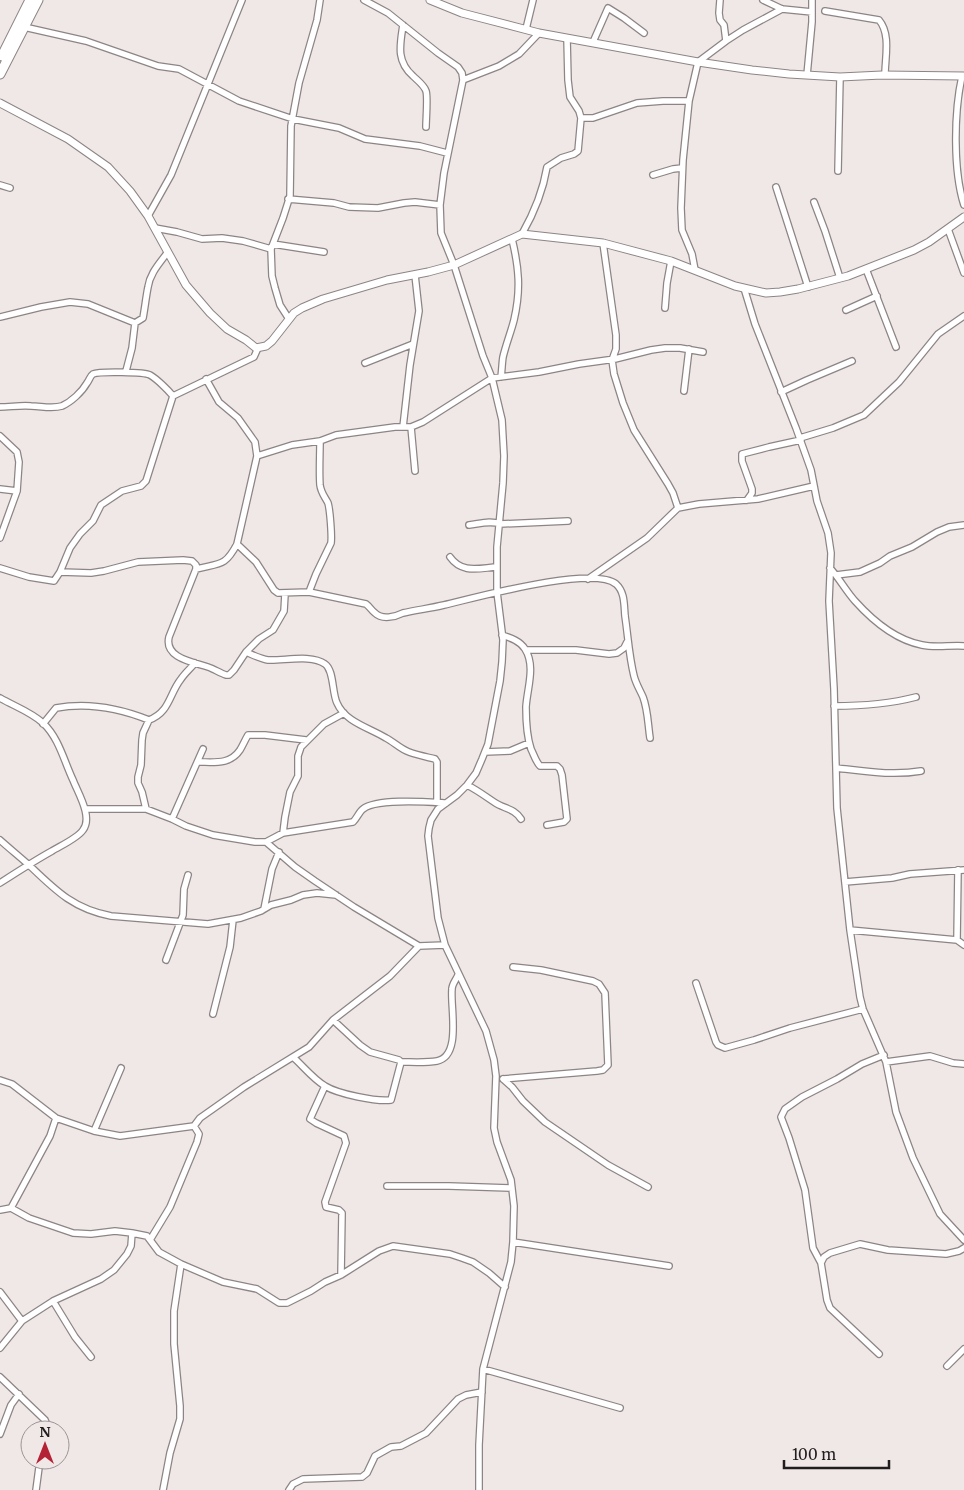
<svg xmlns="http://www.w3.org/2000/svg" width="964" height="1490" font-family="Merriweather,serif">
<rect width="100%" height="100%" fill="#f0e7e7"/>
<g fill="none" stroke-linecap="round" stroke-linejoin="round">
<defs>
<path id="minor" d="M364,0L388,13L438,53L458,67L462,73L463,80L444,173L440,205L441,233L454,265L483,356L492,378L502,420L504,456L503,483L497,547V592L503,640L502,662L500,681L488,744L482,759L476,773L467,785L457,795L438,809L431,820L429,828L428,836L438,918L445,945L486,1031L494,1060L496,1076L494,1128L497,1142L511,1180L514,1206L513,1242L511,1262L483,1369L479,1445V1490
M763,0L782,9L812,12
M825,11L879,20C891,34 885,58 885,75
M403,25C400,45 396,61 413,76C418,81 424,85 426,91C428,97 426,118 426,127
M24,27L86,41L158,66L179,69L239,101L293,119L339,128L365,139L420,146L447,153
M526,29L533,0
M726,41L743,30L782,9
M593,42L608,8L624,18L644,33
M807,75L812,22V0
M962,76C954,112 953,170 964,205
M463,80L499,66L519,54L539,33
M581,118H593L637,103L663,101H689
M838,171L840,77
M653,175L673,169L682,168
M0,185L10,188
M776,187L808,287
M288,199L334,203L349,207L378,208L404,203L415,202L440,205
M814,202L825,231L840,278
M148,216L171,175L242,0
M155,228L177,232L202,239L222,238L243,241L271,249
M948,229L964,273
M522,234C534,213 543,191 547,167L561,158L574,154L578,151L581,118L579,111L570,97L568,80L567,38
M603,243L616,335V349L612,360L614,374L623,403L634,430L668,484L673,493L678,508
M273,244L324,252
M866,269L896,347
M695,270L692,254L682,230L681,208L683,160L689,101L698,62L726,41L724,25L720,20L719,13L720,0
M744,288L755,324L796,428L811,470L817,501L828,533L831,553L829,601L834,689L837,808L850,930L860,997L863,1009L886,1062L896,1112L913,1158L940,1214L964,1240
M665,308L667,283L671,261
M846,310L877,296
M0,317L41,307L70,302L88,304L135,323
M289,319L280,305L275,288L272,276L271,249L283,218L290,196L291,126L299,83L317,20L320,0
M365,363L413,344
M126,371L132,348L135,323L143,318C145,307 146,297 148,287C150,273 160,263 167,253
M501,377C502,370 502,363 503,357C506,344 511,332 514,320C521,290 519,268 512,239
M684,391L689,349
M781,392L807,380L852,361
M0,407C10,407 21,405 31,406C41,406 52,409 62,406C71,402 82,392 87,383C90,379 90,376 93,374C99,371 145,372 150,375C157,379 168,390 173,396L254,357L258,348
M403,427L410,365L419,311L415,275
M411,427L415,471
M0,436L17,452L19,462L17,491L0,538
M800,438L833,428L864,415L899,382L938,334L964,316
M257,456L292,445L320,441L336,435L395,427H411L423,422L492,378L539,372L579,364L615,359L651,350L665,348H680L703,352
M0,489L17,491
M747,500L752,493V489L742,461V454L769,447L801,440
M469,525C479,524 490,520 500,524L568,521
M237,544L256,562L274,590L278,593L309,592L366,604C370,607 371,610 375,613C382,620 395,617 403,613C417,610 431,608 444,605C475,598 592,565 616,584C625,592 624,605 625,616C628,636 629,656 634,676C636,684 640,690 643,697C648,710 648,725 650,738
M450,557C462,574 479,568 497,567
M0,568L29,577L54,581L60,572L70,548L80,534L93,521L101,505L122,491L141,486L146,481L173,396
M830,568C839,578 846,591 855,601C873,621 896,640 922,645C935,648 950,645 964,646
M196,569C220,563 225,567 237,544L257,456L255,442L238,418L219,402L206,379
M60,572L91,573L104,571L138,562L183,560L192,561L196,565V569L169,637C164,658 193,662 208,667C214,669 220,673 226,675H229L234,670L246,652L259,639L273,630L284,611L285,594
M836,575L860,572L880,563L890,556L912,547L937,532L949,527L964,525
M588,579L647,538L678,508L699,504L758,499L814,486
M309,592L316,574L331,543C332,536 330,510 328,503C325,497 321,493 320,485C319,471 320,456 320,441
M502,635C511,638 520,641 525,649C536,666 527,689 526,707C526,720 527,737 531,749C534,755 536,762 540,766H557L560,769L562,775L567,819L564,822L547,825
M526,650H576L609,654L617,653L624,648L627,642
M246,652C253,655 261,659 268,660C284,661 311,654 325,664C334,670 332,693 337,703C345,722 370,728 386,738C394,742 400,749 409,752C417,755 427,757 435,759L437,762V802
M0,698C14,706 31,712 43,723C59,738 64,761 73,780C78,793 93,817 83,830C78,838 60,846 52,851C34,861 17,872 0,883
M834,706C862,706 889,704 916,697
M43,724L56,708C88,702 119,708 149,720
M485,752L510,751L529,743
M198,762C214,762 230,765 240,750C243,745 245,740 248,735H265L306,740
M836,768C864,771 892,776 921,771
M467,785C477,790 485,796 494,802C504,809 514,808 521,819
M85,809H146L172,819L186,826L213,835L255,842H266L283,833L353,822C357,818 359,812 363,809C377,798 428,802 446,803
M146,809L142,792L138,783V777L141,765L142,740L143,733L149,720C170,712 169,694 181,679C185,673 190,669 195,663
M172,819L203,749
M283,833L285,817L290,792L298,776V756L301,747L324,724L344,713
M0,840C10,849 20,857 30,866C56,891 74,909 111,916L208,924L241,918L261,911L271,905L291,900L303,895L317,893L336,895
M266,842L295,867L315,881L354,907L419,946L445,945
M845,882L892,878L910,874L964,870
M264,909L272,869L279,852
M850,930L957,940L964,945
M957,940L958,870
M166,960L183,915L184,889L188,875
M696,983L716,1042L718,1045L725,1048L754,1040L790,1028L863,1009
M213,1014L230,947L233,920
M293,1057C303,1066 313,1079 325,1086C338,1094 377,1102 391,1100L401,1062L399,1060L370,1052L360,1045L333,1020
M401,1062C412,1062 426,1063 437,1061C462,1056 450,1007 452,989C452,984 456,980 458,975
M886,1062L930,1056L953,1063L964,1064
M503,1079L597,1071L603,1070L608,1065L605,993L599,984L593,981L541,970L513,967
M503,1079L512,1087L523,1101L545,1122L608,1165L648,1187
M0,1080L12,1084L56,1118L94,1131L120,1136L194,1126L200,1118L244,1087L309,1047L333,1020L390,976L419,946
M325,1086L310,1119L316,1123L344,1136L346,1143L325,1202L326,1207L339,1210L342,1213L341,1275
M94,1131L121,1068
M387,1186H449L512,1188
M11,1208L50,1136L56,1118
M0,1210L11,1208L29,1218L73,1233L91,1234L115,1231L132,1233L147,1236L159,1252L181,1264L223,1282L257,1289L279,1303H287L311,1291L325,1282L341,1275L379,1251L393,1246L450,1254L462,1258L473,1262L489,1273L505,1287
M150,1240L170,1207L197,1142L199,1134L194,1126
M513,1242L669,1266
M821,1263L824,1257L830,1253L860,1244L888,1250L946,1254L959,1251L964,1248
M0,1292L22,1321
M53,1301L75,1337L91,1357
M0,1348L22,1321L53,1301L101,1279L114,1270L127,1254L131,1246L132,1233
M879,1354L830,1308L827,1300L821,1263L813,1248L805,1190L789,1138L781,1117L785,1109L802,1097L837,1079L862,1064L884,1055
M947,1366L964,1349
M483,1369L620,1408
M0,1377L45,1420L48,1427L47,1430
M0,1434L11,1405L19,1394
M36,1490L40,1460
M163,1490L170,1453L180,1419V1406L174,1344V1311L181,1264
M289,1490L293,1484L303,1479L362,1477L367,1473L375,1456L391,1447L401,1446L426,1433L458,1399L466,1395L482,1392"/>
<path id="tertiary" d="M430,0L462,13L539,33L698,62L752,70L789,74L840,77L882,75L964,76
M0,103L68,139L108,167L130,191L148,216L186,285L210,313L227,329L246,340L256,348L266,346L272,341L294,313L302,308L323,299L387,280L428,272L454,265L522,234L603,243L671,261L735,286L766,293L780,292L798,289L848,276L914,250L929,242L964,217"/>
<path id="primary" d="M2,56L30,0
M0,74L38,0"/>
</defs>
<use href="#minor" stroke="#8d8585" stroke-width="8"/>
<use href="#tertiary" stroke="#8d8585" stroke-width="9"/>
<use href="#primary" stroke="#8d8585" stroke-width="11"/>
<use href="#minor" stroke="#fff" stroke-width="5.5"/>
<use href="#tertiary" stroke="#fff" stroke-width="7"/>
<use href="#primary" stroke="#fff" stroke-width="9"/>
</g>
<g transform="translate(45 1445)"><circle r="24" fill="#f0e7e7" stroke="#9d9696"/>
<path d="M0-4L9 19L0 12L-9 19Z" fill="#b42235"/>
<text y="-8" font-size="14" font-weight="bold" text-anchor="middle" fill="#201d1d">N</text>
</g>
<path d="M784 1460v8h105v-8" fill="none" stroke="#201d1d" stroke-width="2.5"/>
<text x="792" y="1460" font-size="15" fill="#201d1d" stroke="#f0e7e7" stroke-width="4" paint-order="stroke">100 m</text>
</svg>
